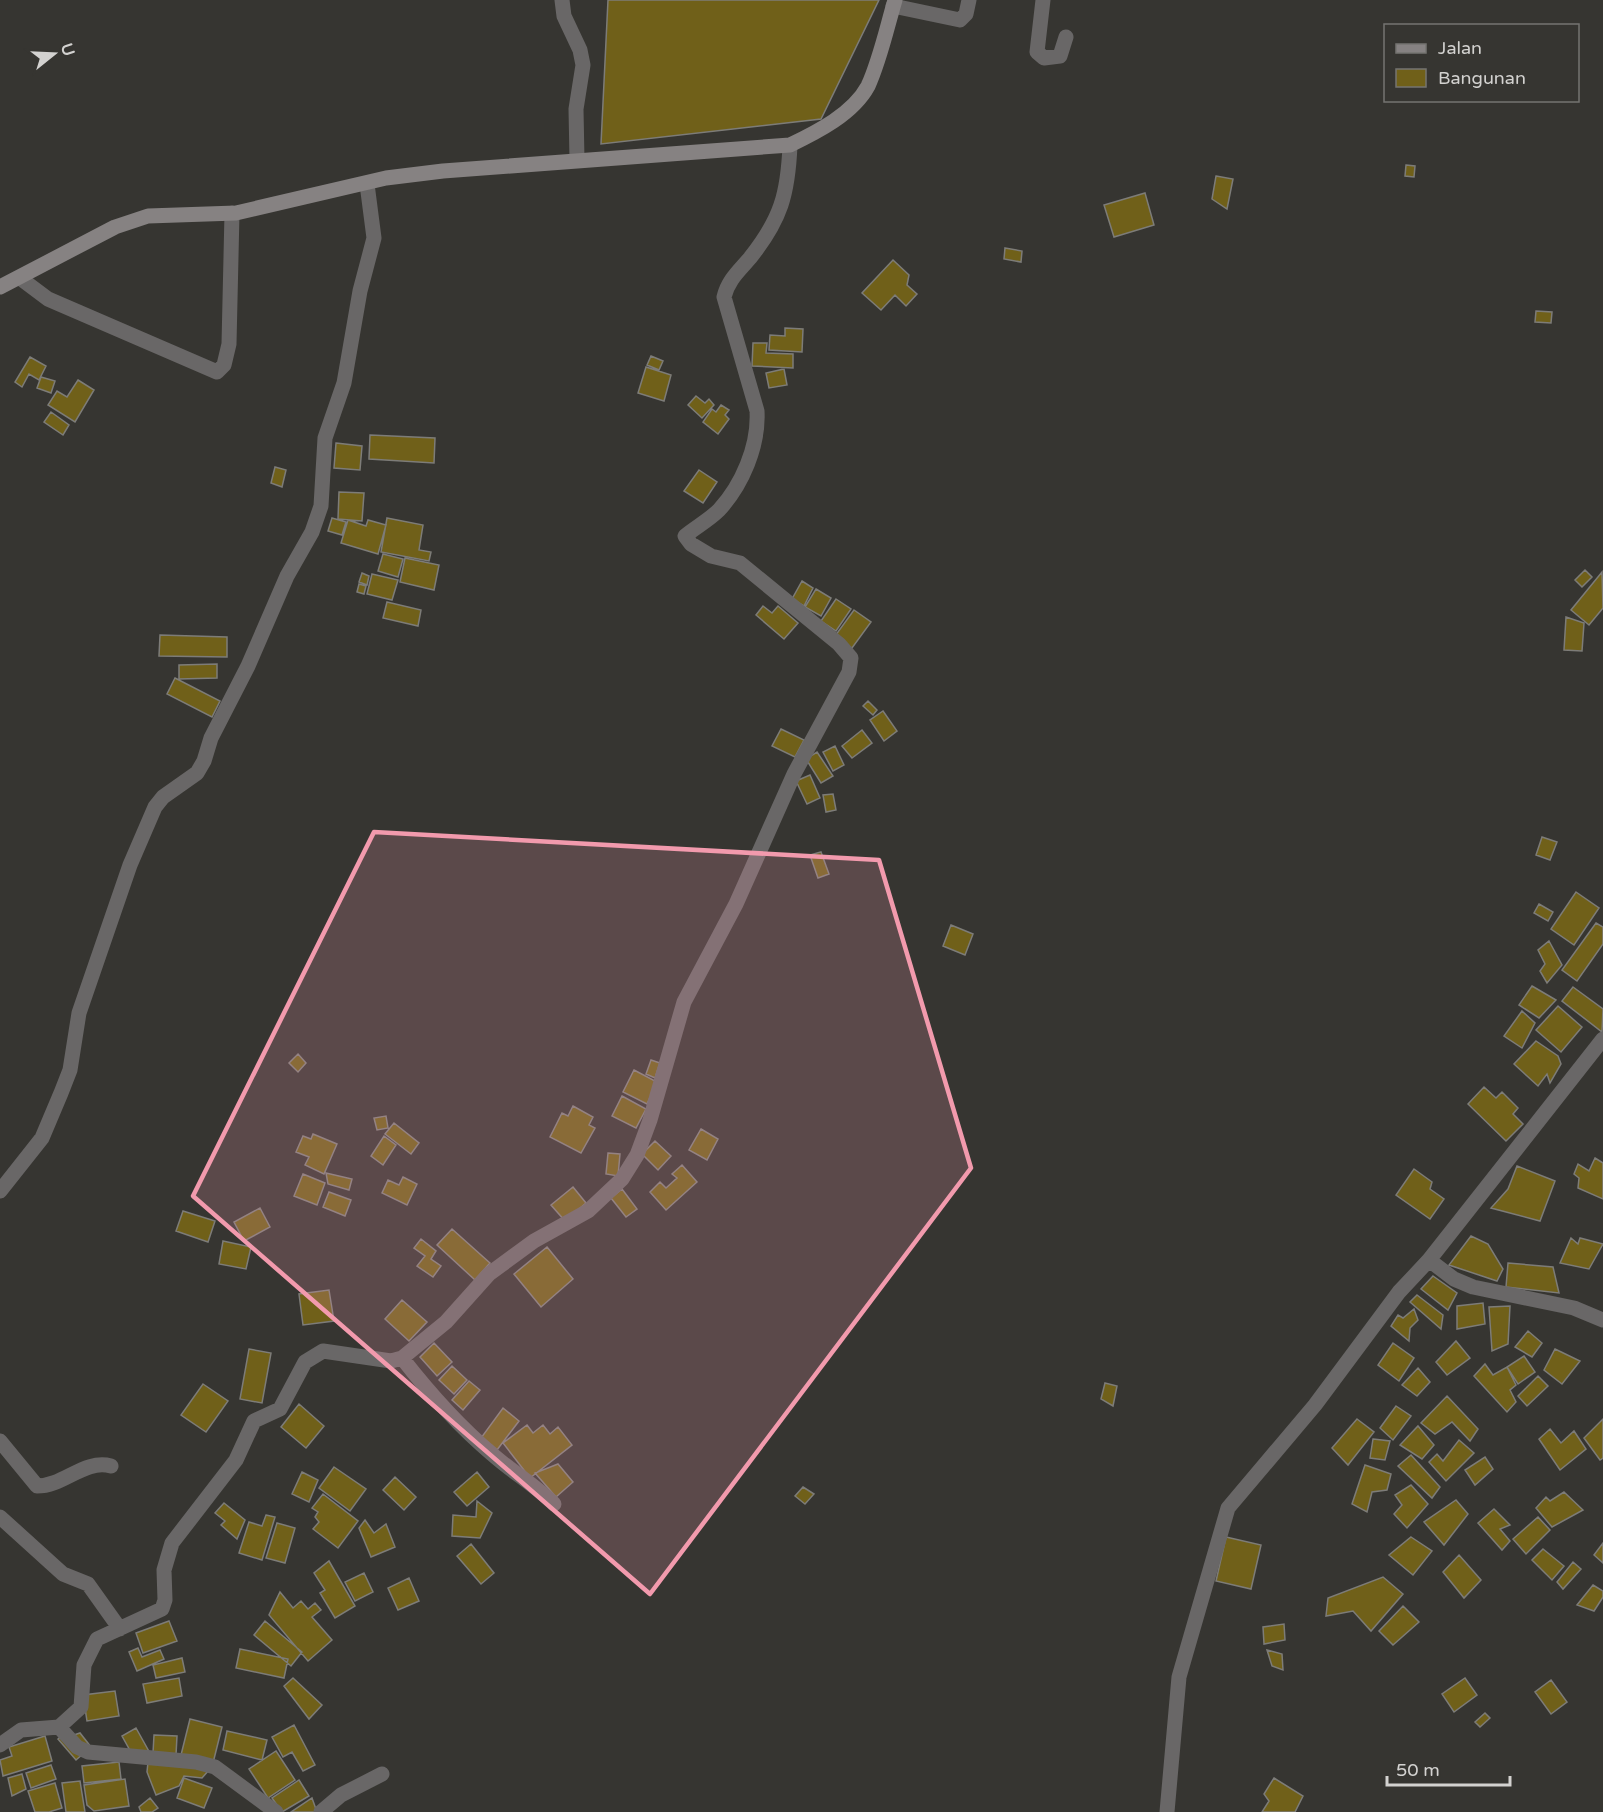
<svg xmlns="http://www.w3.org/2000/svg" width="1603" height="1812" font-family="'Varela Round',sans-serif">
<rect width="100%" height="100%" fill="#363531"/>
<path fill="#706019" stroke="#7d7c78" stroke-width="1.5" d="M608,0H879L821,119L601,144Z
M1406,165L1415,166L1414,177L1405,176Z
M1216,176L1233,179L1227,209L1212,199Z
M1145,193L1154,225L1114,237L1104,205Z
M1005,248L1022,251L1021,262L1004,259Z
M893,260L909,275L907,285L917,294L906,306L895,295L881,310L862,293Z
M1536,311L1552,312L1551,323L1535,322Z
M785,328L803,329L802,352L769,350L770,335L785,336Z
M753,343H767L766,353L793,354V368L752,366Z
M651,356L663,361L659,370L647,365Z
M30,357L46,366L39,380L29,374L22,387L15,382Z
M646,367L671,375L664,401L638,393Z
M784,369L787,385L769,388L766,373Z
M41,377L55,381L51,393L37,388Z
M78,380L94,390L75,422L48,405L57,391L67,397Z
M696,396L705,403L709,399L714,405L702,418L688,405Z
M721,405L729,410L725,415L729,419L718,434L703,422L712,409L716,412Z
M51,412L69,425L63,435L44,422Z
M370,435L435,438L434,463L369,459Z
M336,443L362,446L360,470L334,468Z
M275,467L286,470L282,487L271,483Z
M699,470L717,482L703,503L684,491Z
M339,492L364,493L362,521L338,519Z
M332,518L346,522L342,535L328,531Z
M387,518L423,525L419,550L431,552L429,561L381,552Z
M348,520L366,526L368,520L386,525L378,554L341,543Z
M383,554L403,559L398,577L378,571Z
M405,558L439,565L434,590L400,582Z
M1585,570L1592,577L1582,587L1575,580Z
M1602,572L1603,608L1589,625L1571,610Z
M362,573L369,576L367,585L359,582Z
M372,574L398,580L392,600L367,594Z
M802,581L813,588L804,606L792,599Z
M359,584L366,586L364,594L357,592Z
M816,589L831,598L821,616L805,607Z
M836,599L851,609L836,631L821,621Z
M387,602L421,610L418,626L383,618Z
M763,606L772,613L778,606L798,623L784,639L756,615Z
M854,610L871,622L852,648L835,636Z
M1566,617L1584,623L1582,651L1564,650Z
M160,635L227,637V657L159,656Z
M217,664V678L179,679V665Z
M175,678L220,701L212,717L167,694Z
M868,701L877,710L873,715L863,706Z
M883,711L897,731L884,741L870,720Z
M781,729L804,740L795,757L772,746Z
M862,730L872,743L852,758L842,746Z
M835,746L844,765L833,771L823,752Z
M817,752L833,776L821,783L806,759Z
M810,775L820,798L807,804L796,781Z
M833,794L836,810L826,812L823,795Z
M1542,837L1557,842L1550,860L1536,855Z
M821,852L829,874L818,878L810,855Z
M1576,892L1599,908L1574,945L1551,929Z
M1539,904L1553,912L1548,921L1534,913Z
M1596,923L1603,927V944L1577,981L1562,970Z
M951,925L973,934L965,955L943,946Z
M1549,941L1562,965L1547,983L1540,971L1545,964L1538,950Z
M1532,986L1556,1000L1539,1018L1519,1005Z
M1573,987L1603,1009L1602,1032L1562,1001Z
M1558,1006L1582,1027L1561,1052L1536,1030Z
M1522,1011L1535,1023L1522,1048L1504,1036Z
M1536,1041L1558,1056L1561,1064L1550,1083L1547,1074L1538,1086L1514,1064Z
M298,1054L306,1063L298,1072L289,1063Z
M651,1060L660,1063L655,1078L646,1074Z
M634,1070L657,1082L647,1104L623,1092Z
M1484,1087L1496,1098L1502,1092L1518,1108L1513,1114L1523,1124L1506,1141L1468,1104Z
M622,1096L646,1109L636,1128L612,1116Z
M573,1106L593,1117L589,1125L595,1128L581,1153L550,1137L562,1113L568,1116Z
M386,1116L388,1128L377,1130L374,1118Z
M394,1123L419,1143L411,1154L385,1134Z
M701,1129L718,1139L707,1160L689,1150Z
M313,1134L337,1144L324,1174L305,1165L309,1157L296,1152L303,1136L311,1139Z
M384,1136L396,1145L383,1165L371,1156Z
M655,1141L671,1156L658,1170L642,1154Z
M608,1153L620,1154L618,1176L606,1174Z
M1595,1158L1603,1163V1199L1578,1188L1579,1178L1574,1174L1578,1164L1589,1171Z
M682,1165L697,1182L666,1210L650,1192L660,1182L666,1188L677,1178L672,1174Z
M1517,1166L1555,1181L1540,1221L1491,1208L1508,1189Z
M1414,1169L1432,1182L1430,1189L1444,1199L1430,1219L1396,1195Z
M326,1173L352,1179L349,1190L328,1184Z
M303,1174L325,1183L317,1205L294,1196Z
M403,1177L417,1184L407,1205L382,1193L388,1180L399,1185Z
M573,1187L586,1203L565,1221L551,1205Z
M622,1189L637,1209L626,1217L611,1198Z
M329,1192L351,1200L345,1216L323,1207Z
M260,1208L270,1227L244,1241L234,1222Z
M183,1211L215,1221L208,1242L176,1231Z
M452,1229L490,1263L475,1280L437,1245Z
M1471,1236L1488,1244L1503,1269L1497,1281L1449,1265Z
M1571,1238L1578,1244L1580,1238L1603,1244L1589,1269L1560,1263Z
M421,1239L436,1251L431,1259L441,1266L433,1277L417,1266L425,1256L414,1248Z
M223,1241L251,1247L246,1269L219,1264Z
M547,1247L573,1279L541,1307L514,1274Z
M1508,1263L1553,1267L1559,1293L1506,1287Z
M1433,1276L1457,1293L1448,1310L1421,1289Z
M329,1290L334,1321L303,1325L299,1294Z
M1417,1295L1443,1315L1441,1329L1410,1302Z
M402,1300L427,1322L409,1341L385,1319Z
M1483,1303L1485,1324L1457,1329V1306Z
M1510,1306L1508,1344L1492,1351L1489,1307Z
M1414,1309L1418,1320L1410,1328L1409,1341L1391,1326L1398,1315L1403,1318Z
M1528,1331L1542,1343L1532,1357L1515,1347Z
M1456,1341L1470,1358L1447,1375L1436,1362Z
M434,1343L452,1362L437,1376L420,1357Z
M1393,1343L1414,1358L1399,1381L1378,1365Z
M249,1349L271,1353L262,1403L240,1399Z
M1555,1349L1580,1361L1562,1384L1544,1370Z
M1524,1356L1535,1372L1518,1384L1507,1367Z
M1485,1364L1493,1375L1507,1367L1516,1385L1510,1390L1516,1402L1507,1412L1474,1376Z
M452,1366L467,1380L454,1394L439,1380Z
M1418,1368L1430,1382L1417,1396L1402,1385Z
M1538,1376L1548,1386L1527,1406L1518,1396Z
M469,1381L480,1390L463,1410L452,1400Z
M1105,1383L1117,1386L1113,1406L1101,1399Z
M203,1384L228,1401L206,1432L181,1415Z
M1447,1396L1478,1429L1470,1441L1452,1422L1435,1434L1421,1423Z
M299,1404L324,1426L306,1448L281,1427Z
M1396,1406L1411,1416L1393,1440L1380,1428Z
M503,1408L519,1421L497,1450L481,1438Z
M1357,1419L1374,1432L1348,1465L1332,1448Z
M1603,1419V1458L1600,1460L1584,1438Z
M527,1425L533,1433L543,1425L550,1434L558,1427L572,1445L530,1478L503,1443Z
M1418,1426L1434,1445L1422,1459L1400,1445Z
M1550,1429L1561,1443L1574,1431L1586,1449L1560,1470L1539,1439Z
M1373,1439L1390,1441L1385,1460L1370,1458Z
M1459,1440L1474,1453L1446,1481L1429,1462L1437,1454L1443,1461Z
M1411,1455L1440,1487L1432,1498L1398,1466Z
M1485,1457L1493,1469L1475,1485L1465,1470Z
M558,1464L573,1482L556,1497L535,1473Z
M1365,1465L1391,1474L1387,1490L1372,1492L1367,1512L1352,1504Z
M334,1467L366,1489L350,1511L319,1488Z
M302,1472L318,1480L309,1502L292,1494Z
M477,1472L489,1487L467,1506L454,1492Z
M395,1477L416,1497L404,1510L383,1490Z
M1411,1485L1428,1504L1407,1528L1394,1514L1402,1505L1395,1495Z
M803,1487L814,1494L805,1504L795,1496Z
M1564,1492L1583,1510L1552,1527L1536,1508L1546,1497L1550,1501Z
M323,1494L358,1521L338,1548L313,1529L319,1522L315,1517L318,1512L312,1508Z
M1456,1500L1468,1514L1444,1545L1424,1522Z
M477,1501L492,1513L480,1538L452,1536L453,1515L476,1517Z
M224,1503L245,1520L237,1539L221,1525L225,1521L215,1513Z
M1494,1509L1510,1525L1500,1529L1510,1541L1502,1550L1478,1523Z
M266,1515L275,1517L262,1560L239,1553L249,1522L262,1526Z
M1538,1517L1550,1530L1526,1554L1513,1539Z
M365,1520L374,1533L386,1524L395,1547L371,1557L359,1528Z
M277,1523L295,1528L285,1563L266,1558Z
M1226,1537L1261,1545L1251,1589L1216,1581Z
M1411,1537L1432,1551L1413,1575L1389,1555Z
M1603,1543V1563L1594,1555Z
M471,1544L494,1573L481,1584L457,1556Z
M1543,1549L1564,1566L1552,1580L1532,1560Z
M1459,1555L1481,1580L1464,1598L1443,1572Z
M329,1561L355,1606L335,1618L320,1593L325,1590L314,1573Z
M1573,1562L1581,1569L1563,1589L1557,1582Z
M364,1573L373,1592L355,1601L345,1582Z
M1383,1577L1403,1594L1371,1631L1353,1611L1326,1616L1328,1598Z
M409,1578L419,1601L398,1610L388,1588Z
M1593,1585L1603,1591V1597L1594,1611L1577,1605Z
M280,1592L293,1608L301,1601L308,1609L315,1603L321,1610L312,1617L332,1640L308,1661L269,1615Z
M1403,1606L1419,1622L1393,1645L1379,1631Z
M169,1621L177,1641L143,1653L136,1633Z
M265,1621L302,1652L291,1666L254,1635Z
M1284,1624L1285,1640L1264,1644L1263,1627Z
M138,1648L142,1657L160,1650L164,1659L137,1671L129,1652Z
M240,1649L288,1659L284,1678L236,1668Z
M1267,1650L1282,1654L1283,1670L1272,1666Z
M182,1658L185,1672L156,1678L153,1665Z
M179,1678L182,1696L147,1703L143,1684Z
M293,1678L322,1705L309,1719L284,1686Z
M1465,1678L1477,1695L1454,1712L1442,1694Z
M1551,1680L1567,1702L1551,1714L1535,1692Z
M115,1691L119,1716L87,1721L83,1695Z
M1485,1713L1490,1718L1480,1727L1475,1722Z
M190,1719L222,1727L213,1763L181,1755Z
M294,1725L315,1765L303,1771L292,1752L283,1757L272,1737Z
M136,1728L151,1755L137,1763L122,1736Z
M227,1731L267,1740L262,1760L223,1750Z
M65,1733L71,1736L80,1733L91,1747L76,1760L58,1739Z
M154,1735L177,1736L176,1755L153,1753Z
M45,1736L52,1761L3,1776L0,1760L12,1756L9,1747Z
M276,1751L295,1780L268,1798L249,1769Z
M119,1762L121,1779L84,1783L82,1766Z
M148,1762L209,1770L202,1778L184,1776L179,1786L156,1795L147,1772Z
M51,1765L56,1779L31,1788L26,1773Z
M22,1774L26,1789L12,1796L8,1778Z
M184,1778L212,1788L204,1808L177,1798Z
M1274,1778L1303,1796L1295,1812H1262L1269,1801L1264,1794Z
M125,1779L129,1806L94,1811L87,1805L84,1785Z
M299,1780L309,1796L282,1812L272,1798Z
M80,1781L85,1812H66L62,1783Z
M55,1783L62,1808L49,1812H35L28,1791Z
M150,1798L158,1808L152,1812H141L139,1807Z
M312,1798L317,1812H291Z"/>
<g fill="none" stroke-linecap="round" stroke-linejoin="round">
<path stroke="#696767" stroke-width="15" d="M562,0L564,16L580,50L583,65L576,109L577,160
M1043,0L1037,52L1044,58L1060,56L1066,37
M893,6L960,20L966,14L969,0
M20,278L48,299L217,372L224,365L229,344L232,213
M0,1191L42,1138L61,1093L70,1070L79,1013L130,865L155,807L163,797L197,773L204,761L211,738L248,666L287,576L312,532L321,506L325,438L344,383L360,291L374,238L367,184
M1429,1260L1454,1279L1473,1287L1574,1308L1603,1320
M402,1358L446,1322L489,1274L534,1241L588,1211L622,1179L637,1155L650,1120L684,1002L736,904L794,774L849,672L851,658L839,644L740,563L711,556L691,544L685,536C696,527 709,520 719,510C742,485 759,446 757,411L724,297C728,280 739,271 750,258C781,219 788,194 790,145
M0,1441L37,1486C64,1486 84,1459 111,1466
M0,1517L63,1574L88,1584L120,1629
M59,1727L81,1707L84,1665L97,1639L162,1609L165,1600L164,1570L172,1543L236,1460L254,1421L280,1409L305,1362L323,1351L391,1361L402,1358C427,1390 461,1428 492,1454C512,1472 535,1485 554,1504
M0,1745L21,1730L59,1727L77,1747L88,1752L196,1762L215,1767L276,1812
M321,1812L341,1795L382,1774
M1167,1812L1179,1677L1228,1508L1315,1405L1399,1292L1429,1260L1603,1039"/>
<path stroke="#868282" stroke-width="15" d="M0,287L115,227L148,216L236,213L386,178L443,171L790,145C817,132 853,114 868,86C880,60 887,27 895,0"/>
</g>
<path fill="#f29aad" fill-opacity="0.2" stroke="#f29aad" stroke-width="4.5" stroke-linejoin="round" d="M374,832L879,860L971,1168L650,1594L193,1196Z"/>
<rect x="1384" y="24" width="195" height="78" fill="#363531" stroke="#757471" stroke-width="1.5"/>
<rect x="1396" y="44" width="30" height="9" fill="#868282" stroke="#757471" stroke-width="1.5"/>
<text x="1438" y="54" font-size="18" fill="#d3d2d0">Jalan</text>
<rect x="1396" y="69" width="30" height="18" fill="#706019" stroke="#757471" stroke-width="1.5"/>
<text x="1438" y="84" font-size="18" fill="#d3d2d0">Bangunan</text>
<g transform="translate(54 54) rotate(72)" stroke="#363531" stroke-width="4.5" paint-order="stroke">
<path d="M0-4.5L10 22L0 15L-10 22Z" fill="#d3d2d0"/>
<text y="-9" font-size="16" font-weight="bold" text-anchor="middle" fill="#d3d2d0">U</text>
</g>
<path d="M1387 1776v9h123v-9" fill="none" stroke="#d3d2d0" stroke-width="3"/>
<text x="1396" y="1776" font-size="18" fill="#d3d2d0" stroke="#363531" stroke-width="4.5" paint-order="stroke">50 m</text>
</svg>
